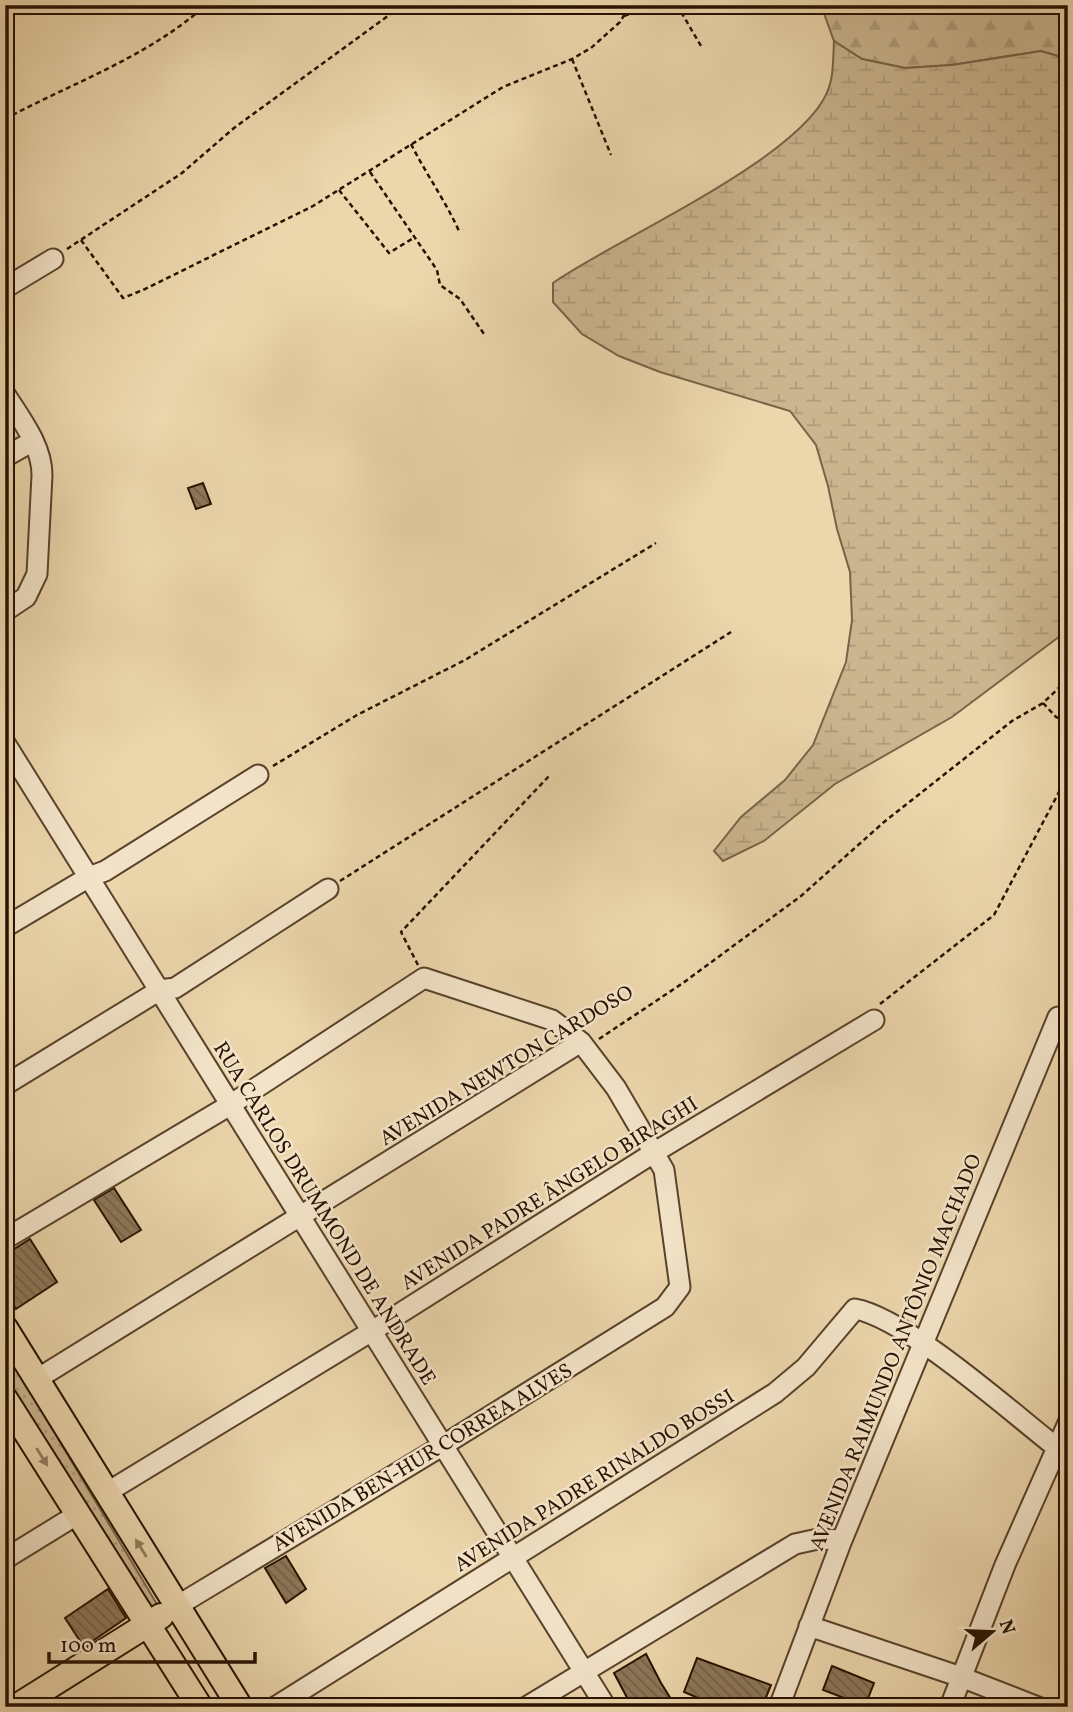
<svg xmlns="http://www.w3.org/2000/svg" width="1073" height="1712" font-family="Vollkorn,serif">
<defs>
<pattern id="green-dots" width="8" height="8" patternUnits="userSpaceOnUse" patternTransform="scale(1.75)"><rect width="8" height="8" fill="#cbb58f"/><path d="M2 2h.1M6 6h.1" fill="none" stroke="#ae9b7a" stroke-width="1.8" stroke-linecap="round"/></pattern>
<pattern id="forest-firs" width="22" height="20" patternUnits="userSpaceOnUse" patternTransform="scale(1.75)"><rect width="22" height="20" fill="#cbb58f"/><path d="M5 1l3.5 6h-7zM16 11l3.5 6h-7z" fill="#ae9b7a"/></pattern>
<pattern id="wetland-marsh" width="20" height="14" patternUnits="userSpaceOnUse" patternTransform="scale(1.75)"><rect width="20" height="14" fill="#cbb58f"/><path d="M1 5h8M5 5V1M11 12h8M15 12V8" fill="none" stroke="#ae9b7a"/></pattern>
<pattern id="building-back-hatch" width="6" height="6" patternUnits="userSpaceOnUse" patternTransform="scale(1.75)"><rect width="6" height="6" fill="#8d7759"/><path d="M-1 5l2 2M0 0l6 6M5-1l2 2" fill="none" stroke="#736047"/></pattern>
</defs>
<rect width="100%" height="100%" fill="#ecd6ac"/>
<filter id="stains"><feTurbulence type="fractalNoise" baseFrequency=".00286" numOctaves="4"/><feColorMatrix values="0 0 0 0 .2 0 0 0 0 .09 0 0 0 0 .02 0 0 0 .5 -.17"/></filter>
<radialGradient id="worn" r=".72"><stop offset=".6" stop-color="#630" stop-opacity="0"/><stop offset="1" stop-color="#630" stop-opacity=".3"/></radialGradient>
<path fill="url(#green-dots)" stroke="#796348" stroke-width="2" d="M5,1350L158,1606L151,1609L5,1376Z"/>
<path fill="url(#forest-firs)" stroke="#796348" stroke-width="2" d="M821,5H1068V59L1041,51L952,65L905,68L862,59L834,41Z"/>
<path fill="url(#wetland-marsh)" stroke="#796348" stroke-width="2" d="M834,41L862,59L905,68L952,65L1041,51L1068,59V630L952,717L835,784L764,841L723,861L714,851L741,817L785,780L813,745L846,662L852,620L850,572L837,529L828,486L816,445L790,411L660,372L619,356L582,334L553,302V283C615,239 813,154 830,84C834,71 833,55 834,41Z"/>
<path fill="url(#building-back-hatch)" stroke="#271100" stroke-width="2" d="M203,483L211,504L196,509L188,488Z
M114,1188L141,1230L121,1242L94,1200Z
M30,1239L57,1282L16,1309L5,1293V1255Z
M286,1556L306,1589L286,1603L265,1568Z
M108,1589L126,1618L84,1647L65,1618Z
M646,1654L661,1683L676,1707H632L614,1673Z
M697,1658L771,1685L762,1707H719L684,1692Z
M832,1666L874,1683L865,1706L823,1690Z"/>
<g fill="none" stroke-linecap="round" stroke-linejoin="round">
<defs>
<path id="minor" d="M5,288L53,259
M5,394C20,418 42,445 42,475L37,574L26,597L5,611
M5,457L33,441
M5,743L606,1707
M5,927L89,877L105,871L258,775
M5,1085L160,990L175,988L328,889
M5,1239L230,1105L424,978L552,1020L581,1042L616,1088L664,1170L680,1287L665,1307L442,1446L177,1606
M37,1379L581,1042
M106,1493L372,1331L655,1152L874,1020
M5,1559L78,1514
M809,1626L961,1677L1038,1707
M275,1707L775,1393L806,1367L855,1309C906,1318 1011,1412 1056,1447
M526,1707L795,1544L818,1539L842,1540
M779,1707L842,1540L1058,1017
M950,1707L1005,1565L1068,1423"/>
<path id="major" d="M5,1328L240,1707
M5,1399L200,1707
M16,1707L161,1616"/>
</defs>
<use href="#minor" stroke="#58422b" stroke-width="23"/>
<use href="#major" stroke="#271100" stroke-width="28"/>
<path stroke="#271100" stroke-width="2.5" stroke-dasharray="5 3.5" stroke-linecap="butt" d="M677,5L701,46
M624,16L657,5
M572,59L611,155
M5,119C72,83 148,57 206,5
M411,144C426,174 445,200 459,231
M370,172L437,270L440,285L460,299L484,334
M339,190L389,253L415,237
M81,240L123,298L143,290L313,206L503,87L572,59L591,48L620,22L630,5
M67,249L182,173L234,128L403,5
M1043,703L1056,717L1068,722
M273,766L357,715L465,660L656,543
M340,881L731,632
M418,965L401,932L550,775
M1065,1001L1068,994
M880,1004L994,915L1068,775
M599,1039L683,983L801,896L884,822L1012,721L1043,703L1061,686L1068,672"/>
<use href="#minor" stroke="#f3e4c9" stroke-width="19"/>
<use href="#major" stroke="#ecd6ac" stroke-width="24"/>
</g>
<defs><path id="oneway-solid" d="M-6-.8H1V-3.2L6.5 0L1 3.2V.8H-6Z" transform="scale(1.75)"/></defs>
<g fill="#937d5f">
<use href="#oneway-solid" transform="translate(42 1457) rotate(58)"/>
<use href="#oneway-solid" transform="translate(141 1548) rotate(-122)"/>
</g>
<g text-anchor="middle" stroke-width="5" stroke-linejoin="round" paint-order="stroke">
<g font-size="21" fill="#271100" stroke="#f3e4c9">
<text transform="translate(506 1065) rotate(-31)" y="7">AVENIDA NEWTON CARDOSO</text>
<text transform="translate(549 1193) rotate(-32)" y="7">AVENIDA PADRE ÂNGELO BIRAGHI</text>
<text transform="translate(325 1213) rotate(58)" y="7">RUA CARLOS DRUMMOND DE ANDRADE</text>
<text transform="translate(895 1352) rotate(-68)" y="7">AVENIDA RAIMUNDO ANTÔNIO MACHADO</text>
<text transform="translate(422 1457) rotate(-31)" y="7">AVENIDA BEN-HUR CORREA ALVES</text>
<text transform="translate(594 1480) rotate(-32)" y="7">AVENIDA PADRE RINALDO BOSSI</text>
</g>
</g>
<rect width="1073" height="1712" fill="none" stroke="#ecd6ac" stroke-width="28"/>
<rect x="7" y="7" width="1059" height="1698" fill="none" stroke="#271100" stroke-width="3.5"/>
<rect x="14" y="14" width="1045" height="1684" fill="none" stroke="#271100" stroke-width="2"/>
<g transform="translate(992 1632) rotate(71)" stroke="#f3e4c9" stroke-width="5" paint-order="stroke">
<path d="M0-5L12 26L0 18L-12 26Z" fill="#271100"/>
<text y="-10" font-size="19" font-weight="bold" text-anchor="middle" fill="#271100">N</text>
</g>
<path d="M49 1652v10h206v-10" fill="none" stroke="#271100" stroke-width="3.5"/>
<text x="60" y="1652" font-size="21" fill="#271100" stroke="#f3e4c9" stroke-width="5" paint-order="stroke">100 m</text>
<rect width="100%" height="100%" filter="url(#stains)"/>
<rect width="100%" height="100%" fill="url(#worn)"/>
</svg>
